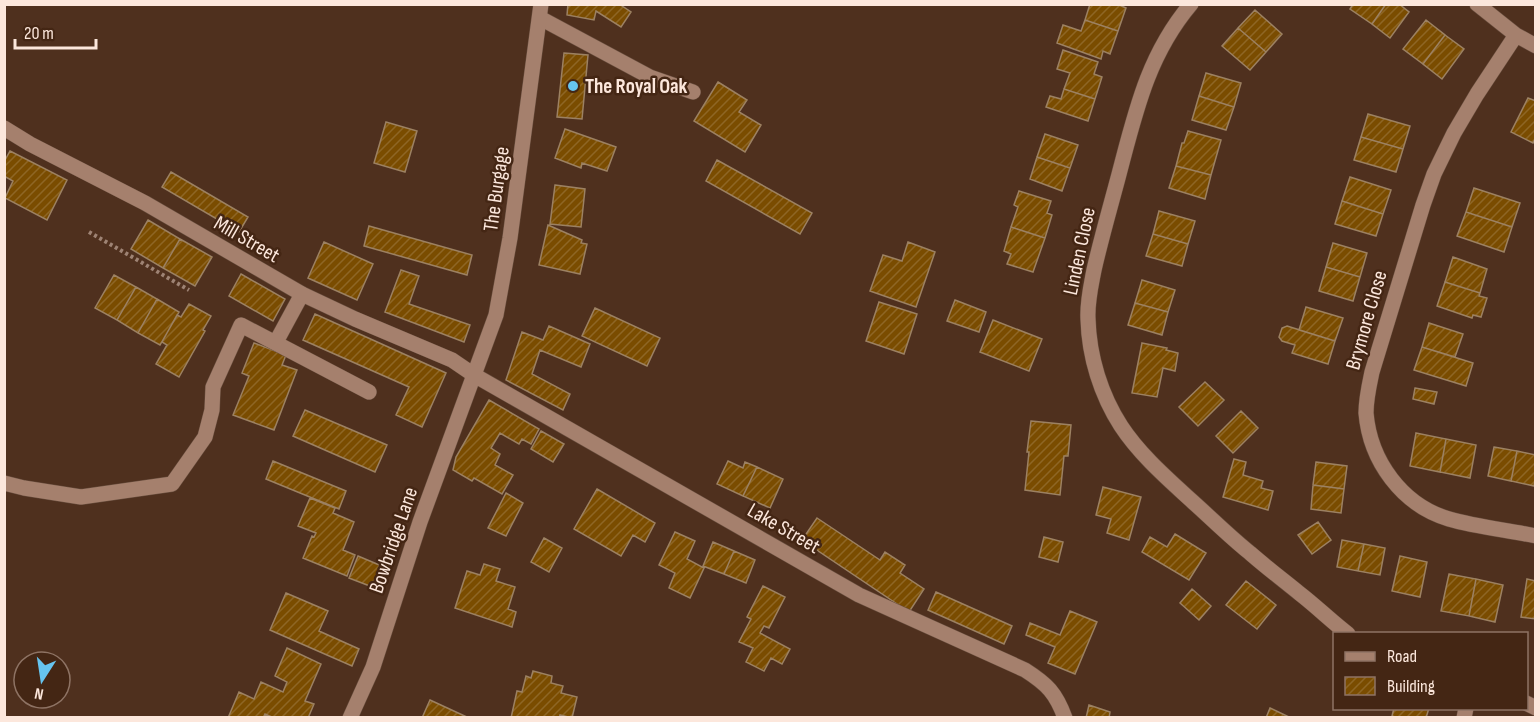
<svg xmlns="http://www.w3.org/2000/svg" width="1540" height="722" font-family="'Sofia Sans Condensed',sans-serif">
<defs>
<pattern id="building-hatch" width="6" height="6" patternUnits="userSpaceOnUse" patternTransform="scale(1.5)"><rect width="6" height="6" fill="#7a4c00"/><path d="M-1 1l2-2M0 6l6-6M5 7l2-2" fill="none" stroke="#8e6625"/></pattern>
</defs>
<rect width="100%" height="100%" fill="#4f301e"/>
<path fill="url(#building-hatch)" stroke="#9c8162" stroke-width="1.5" d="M568,4H619L631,12L621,27L596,11L594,20L567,15Z
M1090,4H1117L1126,8L1118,31L1085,20Z
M1353,4H1386L1372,24L1350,9Z
M1386,4H1399L1409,12L1390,38L1372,24Z
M1255,10L1282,34L1266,52L1238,28Z
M1085,20L1118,31L1110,54L1103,51L1101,59L1057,43L1063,25L1081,31Z
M1426,20L1445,35L1423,64L1403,49Z
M1238,28L1266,52L1250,70L1222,46Z
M1445,35L1464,49L1442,79L1423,64Z
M1063,50L1098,62L1094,74L1102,77L1095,99L1064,89L1070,73L1057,69Z
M564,53L588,55L582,119L557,117Z
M1206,73L1241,83L1234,107L1199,96Z
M718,82L747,100L739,112L761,125L745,152L694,121Z
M1064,89L1095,99L1088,121L1046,107L1050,96L1061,99Z
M1199,96L1234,107L1226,130L1192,120Z
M1528,98L1536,101V138L1533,143L1511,132Z
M1368,114L1410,126L1403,149L1361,137Z
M386,122L417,131L405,172L374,163Z
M565,129L616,147L607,171L582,163L581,168L555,158Z
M1188,131L1221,140L1211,175L1176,166L1182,143H1184Z
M1045,134L1078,145L1070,168L1037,157Z
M1361,137L1403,149L1396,172L1354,160Z
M10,151L67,180L47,220L5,198L13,181L4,176V162Z
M1037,157L1070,168L1062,191L1030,179Z
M717,160L812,213L800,234L706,181Z
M1176,166L1211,175L1205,199L1169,188Z
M171,172L248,217L239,232L162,187Z
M1350,177L1391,190L1383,214L1342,201Z
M555,185L585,189L581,227L550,224Z
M1474,188L1520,203L1512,227L1466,212Z
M1019,191L1051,201L1047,213L1052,215L1045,238L1011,227L1018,207L1014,205Z
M1342,201L1383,214L1376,236L1335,224Z
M1159,211L1195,221L1188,244L1153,234Z
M1466,212L1512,227L1504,252L1457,236Z
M148,220L180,239L163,268L131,249Z
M548,225L582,240L581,243L587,244L580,274L539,265Z
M369,226L472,255L467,275L364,246Z
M1011,227L1045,238L1033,272L1007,264L1011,254L1004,251Z
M1153,234L1188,244L1182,266L1146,256Z
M180,239L212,257L195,286L163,268Z
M324,242L373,264L357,300L308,278Z
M908,242L935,252L916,307L870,291L883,255L902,261Z
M1333,243L1367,253L1360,277L1326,267Z
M1453,257L1487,269L1480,293L1445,282Z
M1326,267L1360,277L1353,301L1319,291Z
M401,270L419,276L409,304L470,325L464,342L385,312Z
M241,274L285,299L273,321L229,296Z
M114,275L136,287L117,320L95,308Z
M1142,280L1175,290L1168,312L1135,303Z
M1445,282L1480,293L1479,296L1487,298L1481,317L1473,315L1472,318L1437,306Z
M136,287L157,299L138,333L117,320Z
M157,299L179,312L160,345L138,333Z
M955,300L986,312L979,332L947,321Z
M879,302L917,314L904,354L866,341Z
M1135,303L1168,312L1162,335L1128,325Z
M189,304L211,316L203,330L205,331L179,377L156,364L167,345L162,342L177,315L181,317Z
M1306,307L1343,318L1335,341L1299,330Z
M595,308L660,338L647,366L582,336Z
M315,314L446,373L422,427L396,415L409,387L303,340Z
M993,320L1042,339L1029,371L980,352Z
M1429,323L1463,334L1455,357L1422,347Z
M549,326L590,344L581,367L540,350L532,374L570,394L563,410L506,380L522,332L543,340Z
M1287,326L1335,341L1328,364L1292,353L1295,345L1282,341L1279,337L1282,328Z
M254,343L286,355L282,365L297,370L274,430L233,415L249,376L242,373Z
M1142,343L1167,348L1166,350L1178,353L1175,371L1163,368L1157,397L1132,393Z
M1422,347L1473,363L1466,386L1414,370Z
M1205,382L1224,400L1198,426L1179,407Z
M1415,388L1437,392L1434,404L1413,399Z
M489,400L539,429L531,444L522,439L519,444L500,433L491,448L500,454L495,465L513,475L502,494L474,478L472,481L453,470L456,457Z
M305,410L387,445L375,472L293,436Z
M1241,411L1258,428L1233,453L1216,436Z
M1031,421L1071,425L1068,456H1064L1060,495L1025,490L1029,452H1027Z
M541,431L564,444L553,462L531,449Z
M1416,433L1446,439L1440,472L1410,466Z
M1446,439L1476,445L1470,478L1440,472Z
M1494,447L1517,451L1511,481L1488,476Z
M1517,451L1536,455V477L1534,486L1511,481Z
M1234,459L1246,462L1243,475L1263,481L1261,488L1273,491L1268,510L1223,497Z
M273,461L346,491L339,509L266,479Z
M728,461L743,468L745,462L757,467L743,496L717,484Z
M1316,462L1347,466L1344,489L1313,485Z
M757,467L783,479L770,508L743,496Z
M1313,485L1344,489L1341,513L1311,509Z
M1103,487L1141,497L1129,540L1107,533L1111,519L1096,515Z
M597,489L655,523L645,542L633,535L621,556L574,529Z
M506,493L523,503L506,536L488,528Z
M310,498L335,508L333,513L354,522L343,550L355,555L347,576L303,558L312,536L314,537L316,533L298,526Z
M817,518L880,560L885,552L905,565L900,573L924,589L909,612L802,540Z
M1318,522L1331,540L1312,554L1298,535Z
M675,532L695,541L687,559L704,568L690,598L669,588L675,573L659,565Z
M1175,534L1206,553L1189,580L1142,552L1150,537L1167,547Z
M1044,537L1063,542L1058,562L1039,557Z
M544,538L562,548L549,572L531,562Z
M1342,540L1364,544L1358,571L1337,567Z
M713,542L734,551L724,574L703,566Z
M1364,544L1385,548L1380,575L1358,571Z
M734,551L755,560L746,583L724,574Z
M358,556L384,567L375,588L349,578Z
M1400,556L1427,562L1420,597L1392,591Z
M484,564L500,569L496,581L515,587L508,609L516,612L512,627L455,608L467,571L480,575Z
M1449,574L1476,579L1469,616L1441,611Z
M1476,579L1503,585L1495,622L1469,616Z
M1527,579L1536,581V619L1521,617Z
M1246,581L1276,605L1257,629L1226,605Z
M763,586L785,597L769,628L764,626L760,633L790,649L782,664L771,658L764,671L746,662L753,648L739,642L751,619L747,617Z
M1192,589L1211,606L1199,620L1180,603Z
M936,592L1012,626L1004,644L928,610Z
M286,593L328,611L319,631L359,649L352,666L270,630Z
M1070,611L1097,622L1075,674L1048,663L1055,647L1026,635L1030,623L1060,635Z
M287,648L321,664L305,701L314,704L308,718H274L265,714L263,718H228L239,692L254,699L261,682L283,692L287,682L275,676Z
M533,671L552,676L551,683L563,686L561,693L577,697L572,718L560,715L559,718H511L517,691L522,692L526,676L531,678Z
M430,700L469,718H422Z
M1089,705L1110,712L1109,718H1086Z
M1270,708L1291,718H1266Z
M1394,708H1429L1426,718H1398L1392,716Z"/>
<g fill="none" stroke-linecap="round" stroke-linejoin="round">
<defs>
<path id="service" d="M540,18L650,77L693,92
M276,342L302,294
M4,483L24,488L81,497L172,484L205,437L212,410L213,387L241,325L369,392"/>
<path id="minor" d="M1191,4C1147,56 1135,114 1118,178C1110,208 1101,239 1094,270C1091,286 1087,302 1088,319C1089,357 1101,395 1121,426C1140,455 1168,479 1193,502C1212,519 1230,537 1250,553C1266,567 1283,580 1299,593C1316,606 1331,621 1348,634
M1477,4L1516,35L1536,46
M1516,35L1477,94L1454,133L1434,174L1423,205L1372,372C1369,386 1366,399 1366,413C1370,461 1402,505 1449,519C1477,527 1507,530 1536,536
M4,128L30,144L145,203L302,294L355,319L452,360L474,375L859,595L1025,670C1047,684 1056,693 1065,718
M1526,703L1536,708
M350,718L373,667L420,522L496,315L510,238L541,4
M1464,718L1466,708"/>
</defs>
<use href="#service" stroke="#684d3e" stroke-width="16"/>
<use href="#minor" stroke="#684d3e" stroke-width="16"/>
<path stroke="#9e8374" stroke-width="4" stroke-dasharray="3 3" stroke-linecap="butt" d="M89,232L189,290"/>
<use href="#service" stroke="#a5806d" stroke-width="15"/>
<use href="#minor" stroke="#a5806d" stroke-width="15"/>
</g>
<circle fill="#66c4ef" stroke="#442614" stroke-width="2" cx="573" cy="86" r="6"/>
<g text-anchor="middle" stroke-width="5" stroke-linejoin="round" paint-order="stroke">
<g font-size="21" font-weight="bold" fill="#fce7dc" stroke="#442614" text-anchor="start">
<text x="585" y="93">The Royal Oak</text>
</g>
<g font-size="21" fill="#fce7dc" stroke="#442614">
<text transform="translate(496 189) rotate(-82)" y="7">The Burgage</text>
<text transform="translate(247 239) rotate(30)" y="7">Mill Street</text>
<text transform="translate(1079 251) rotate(-78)" y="7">Linden Close</text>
<text transform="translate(1366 320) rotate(-74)" y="7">Brymore Close</text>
<text transform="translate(784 528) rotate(30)" y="7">Lake Street</text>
<text transform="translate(393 540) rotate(-71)" y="7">Bowbridge Lane</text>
</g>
</g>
<rect width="1540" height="722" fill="none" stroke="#fce7dc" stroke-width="12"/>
<rect x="1333" y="632" width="195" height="78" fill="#442614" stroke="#8e7364" stroke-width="1.5"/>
<rect x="1345" y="652" width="30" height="9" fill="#a5806d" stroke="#8e7364" stroke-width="1.5"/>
<text x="1387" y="662" font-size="18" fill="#fce7dc">Road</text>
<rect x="1345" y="677" width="30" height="18" fill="url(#building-hatch)" stroke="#8e7364" stroke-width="1.5"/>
<text x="1387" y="692" font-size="18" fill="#fce7dc">Building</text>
<g transform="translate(42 680) rotate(192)"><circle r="28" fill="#442614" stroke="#8e7364" stroke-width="1.5"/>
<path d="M0-4.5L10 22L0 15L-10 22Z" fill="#66c4ef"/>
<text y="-9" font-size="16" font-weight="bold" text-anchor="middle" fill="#fce7dc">N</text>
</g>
<path d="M15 39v9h81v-9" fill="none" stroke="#fce7dc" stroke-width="3"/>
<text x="24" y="39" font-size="18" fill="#fce7dc" stroke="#442614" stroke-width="4.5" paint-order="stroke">20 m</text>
</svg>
